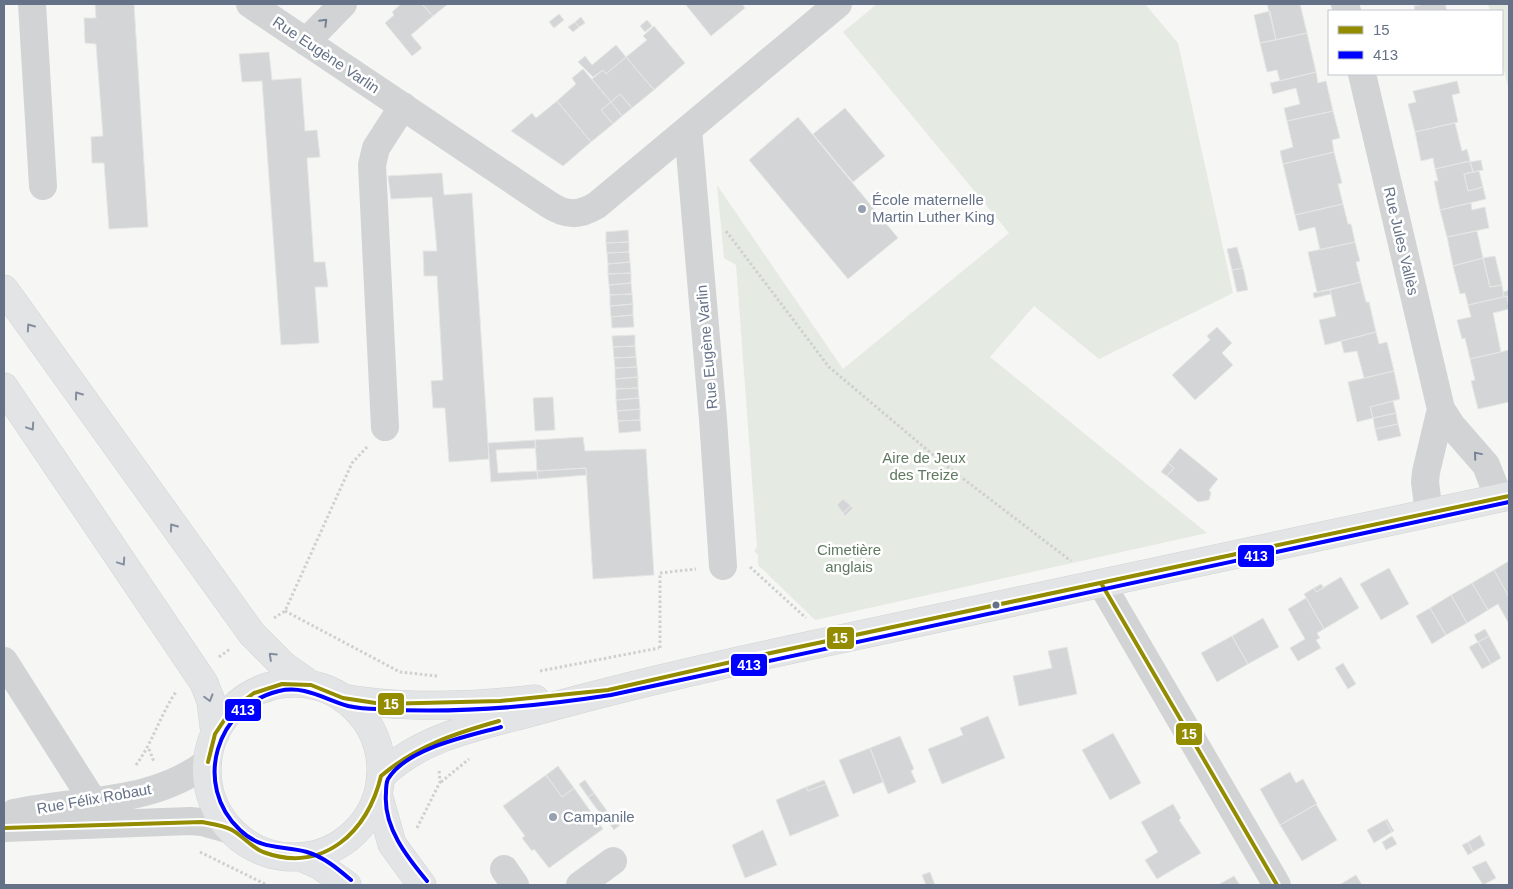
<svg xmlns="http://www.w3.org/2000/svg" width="1513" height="889" font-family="Arial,sans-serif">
<rect width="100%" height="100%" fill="#f6f6f5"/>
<path fill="#e5eae3" d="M877,4H1145L1178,43L1233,293L1099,359L1034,306L990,357L1207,533L815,620L758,565V555L754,551L757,547L736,265L724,258L717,185L843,369L1009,233L843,32Z
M1488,4H1509V92L1502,61V11H1490Z"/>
<path fill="#d4d5d6" stroke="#e6e6e5" d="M95,4H134L148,227L109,229L104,163H92L91,137L103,136L96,44L85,43L84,18H96Z
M401,4H422L433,16L411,35L422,48L412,56L385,23L394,15L392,12Z
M422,4H448L433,16Z
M688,4H742L745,8L711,36L686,5Z
M1267,4H1300L1307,33L1276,40Z
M1425,4H1445L1447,11H1415L1414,6Z
M1270,11L1276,40L1260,43L1254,15Z
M559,14L564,20L554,28L549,22Z
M581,17L585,23L579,27L575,22Z
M647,20L652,26L645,32L640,26Z
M575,22L579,27L573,32L568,27Z
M654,26L685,63L654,90L626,57L647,40L643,36Z
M1307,33L1316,72L1280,81L1277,70L1267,72L1260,43Z
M616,45L626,57L606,74L603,70L593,77L578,62L585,56L592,65Z
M269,52L272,80L301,78L305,131L317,130L320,157L307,158L314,262H325L328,287H315L319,343L281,345L262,81L242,82L239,54Z
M626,57L654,90L632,108L620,94L611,102L592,79L603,70L606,74Z
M583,69L611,102L601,110L613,124L591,142L557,101L576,84L572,78Z
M1316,72L1318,83L1326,81L1333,111L1287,121L1284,108L1300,104L1296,88L1273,94L1270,83Z
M1457,81L1460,93L1452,95L1458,122L1415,132L1408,104L1416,102L1413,91Z
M620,94L632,108L622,116L611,102Z
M557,101L591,142L563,166L511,131L532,113L536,118Z
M611,102L622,116L613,124L601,110Z
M845,108L885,156L853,182L813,134Z
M1333,111L1340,138L1332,140L1334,152L1283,164L1280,151L1293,147L1287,121Z
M798,117L898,238L848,279L749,160Z
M1455,123L1462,151L1467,149L1470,161L1435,169L1433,158L1421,161L1415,132Z
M1334,152L1342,183L1338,184L1343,204L1295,215L1283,164Z
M1481,160L1483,170L1473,172L1470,162Z
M1470,161L1473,172L1464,174L1468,191L1483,187L1486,199L1440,210L1434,181H1438L1435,169Z
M1479,171L1483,187L1468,191L1464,174Z
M442,173L444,195L472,193L489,459L449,462L445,408H433L431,381L443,380L437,276H424L423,251H437L432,197L391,199L388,176Z
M1471,203L1472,210L1485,207L1489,228L1447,237L1440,210Z
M1343,204L1348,224H1351L1355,242L1320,250L1315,227L1299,231L1295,215Z
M628,230L629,242L606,243V232Z
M1477,231L1483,258L1453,266L1447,237Z
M629,242V252L607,253L606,243Z
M1355,242L1360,261L1356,262L1361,282L1317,292L1308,252Z
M1237,247L1243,268L1232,270L1227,249Z
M629,252L630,262L608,264L607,253Z
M1495,256L1502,285L1490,287L1483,258Z
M1483,258L1490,287L1502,285L1504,297L1468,305L1465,293L1460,294L1453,266Z
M630,262L631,273L608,274V264Z
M1243,268L1248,290L1237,292L1232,270Z
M631,273V283L609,285L608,274Z
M1361,282L1366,302H1369L1376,332L1325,345L1319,320L1336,316L1330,290Z
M631,283L632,294L610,295L609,285Z
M1330,290L1331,294L1314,298L1313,293Z
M1509,290V296L1504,297L1503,292Z
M632,294L633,304L610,306V295Z
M1507,296L1509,309L1493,313L1501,352L1470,359L1465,338L1462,339L1457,320L1471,317L1468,305Z
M633,304V315L611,317L610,306Z
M633,315L634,327L612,328L611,317Z
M1217,327L1232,343L1222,353L1233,365L1195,400L1172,375L1210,340L1207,336Z
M1376,332L1379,344L1387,342L1394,371L1364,378L1357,351L1344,353L1341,341Z
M635,335V346L613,347L612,336Z
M635,346L636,357L614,358L613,347Z
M1509,350V402L1478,409L1471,381L1475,380L1470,359Z
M636,357L637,367L615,368L614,358Z
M637,367L638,377L615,379V368Z
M1394,371L1400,399L1370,407L1373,418L1357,422L1348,382Z
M638,377V388L616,389L615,379Z
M638,388L639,398L616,400V389Z
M553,397L555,430L535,431L533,398Z
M639,398L640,409L617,411L616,400Z
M1393,401L1396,413L1373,418L1370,407Z
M640,409V420L618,421L617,411Z
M1396,413L1398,424L1375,429L1373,418Z
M640,420L641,431L619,433L618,421Z
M1398,424L1401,436L1378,441L1375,429Z
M583,437L585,451L646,449L654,575L593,579L586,468L537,471L535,440Z
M535,440L536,448L496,450L498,473L537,471L538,479L491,482L488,443Z
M1180,448L1218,479L1209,490L1211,493L1209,500L1198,502L1167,476L1174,468L1168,463Z
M1168,463L1174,468L1167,476L1161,472Z
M586,468L587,475L538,479L537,471Z
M843,499L851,506L843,513L837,505Z
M851,506L853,508L845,516L843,513Z
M1509,561V597L1494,570Z
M1389,568L1409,604L1381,620L1360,584Z
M1494,570L1509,597V624L1498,604L1488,610L1472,583Z
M1341,577L1359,608L1324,629L1304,594L1314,588L1316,592Z
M1472,583L1488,610L1467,623L1451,595Z
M1321,584L1324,588L1316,592L1314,588Z
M1451,595L1467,623L1446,635L1430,608Z
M1306,598L1324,629L1317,633L1320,638L1316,640L1321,648L1298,661L1290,648L1305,639L1288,609Z
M1430,608L1446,635L1432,644L1416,616Z
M1263,618L1279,647L1248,664L1232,636Z
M1485,629L1489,636L1478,642L1474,635Z
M1232,636L1248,664L1217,682L1201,653Z
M1489,636L1501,658L1491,664L1478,642Z
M1478,642L1491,664L1482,669L1469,647Z
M1067,647L1077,694L1019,706L1013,676L1052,668L1048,651Z
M1343,663L1356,684L1348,689L1335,668Z
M988,716L1005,758L942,784L928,749L963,735L960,728Z
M1113,733L1141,783L1110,800L1082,750Z
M900,736L914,769L911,771L916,782L888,794L870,748Z
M870,748L883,782L853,794L839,760Z
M558,766L574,788L562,797L546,775Z
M1290,772L1296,783L1303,779L1317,804L1280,825L1260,789Z
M546,775L562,797L574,788L603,829L549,868L534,849L532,851L522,838L525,836L503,806Z
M585,780L594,793L588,797L579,784Z
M824,780L826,784L808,791L806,787Z
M826,784L839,816L790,836L776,800L806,787L808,791Z
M594,793L610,815L605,820L588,797Z
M1173,804L1181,818L1179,820L1201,853L1157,879L1145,860L1158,852L1141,822Z
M1316,804L1337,840L1302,861L1280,825Z
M613,815L620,825L614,830L607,820Z
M1387,819L1394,831L1392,832L1385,820Z
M1385,820L1392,832L1374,843L1367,830Z
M763,830L777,865L745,878L732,845Z
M1480,835L1485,845L1473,852L1468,842Z
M1392,836L1397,844L1386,850L1382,842Z
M1468,842L1473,852L1468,855L1462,845Z
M1486,861L1496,878L1483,885L1472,867Z
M930,872L935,885H926L922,875Z
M1356,875L1362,885H1339Z
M1234,876L1240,885H1218Z"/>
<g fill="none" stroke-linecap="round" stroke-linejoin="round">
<defs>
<path id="major" d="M343,698C401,709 476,706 535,699
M381,776C423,735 481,726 536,711C639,682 744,659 850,637C1069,590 1289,543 1509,496"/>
<path id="highway" d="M4,289L252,634L283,665L311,685
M4,387L204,683L211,701L215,734
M207 770a87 87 0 1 1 174 0a87 87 0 1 1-174 0Z
M378,794L392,844L422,885
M301,857L319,865L347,885"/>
</defs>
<use href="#major" stroke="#d2d3d4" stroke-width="29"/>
<use href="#highway" stroke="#d2d3d4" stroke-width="29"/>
<path stroke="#cfd0d0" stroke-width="3" stroke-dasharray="2.5 2.5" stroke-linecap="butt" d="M726,231L829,367L944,464L1071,561
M750,567L806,618
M285,611L400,672L437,676
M274,618L285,611L352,463L368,446
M660,648V573L696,569
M219,657L230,649
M540,671L659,648
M149,749L154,762
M136,765C153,742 160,715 176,692
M441,782L469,759
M417,828L440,782L439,769
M200,852L267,885"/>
<path stroke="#d2d3d4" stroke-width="28" d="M32,4L43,186
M250,4L548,204C566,216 579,216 597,205L838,4
M1345,4L1347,11
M306,42L343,4
M1362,74L1441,409L1452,426L1486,465L1499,498
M688,129L713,419L723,566
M385,427L372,165L376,148L403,106
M1429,513L1425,482L1426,472L1441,409
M1101,583L1277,885
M4,661L93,801
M14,813C81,798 150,806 208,762
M4,828L190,821L202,822L231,830
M504,869L515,885
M580,885L613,861"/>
<use href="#major" stroke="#e3e4e5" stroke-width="28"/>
<use href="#highway" stroke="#e3e4e5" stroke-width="28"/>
<defs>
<path id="bus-1" d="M1101,583L1277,885
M208,762L215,734L231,710L254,693L282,684L311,685L343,698L382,704L500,701L608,690L766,654L1509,496
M381,776C416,746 456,733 499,721
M4,828L202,822C212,824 223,825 232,830C243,836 251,847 263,852C323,874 368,832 381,776"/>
<path id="bus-2" d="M351,880C338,869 324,857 307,852C281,845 262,851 240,830C192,785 216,706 279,691C304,685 324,699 348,706C357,708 368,709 378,709C456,714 534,707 611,695L1509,502
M427,881C407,857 383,827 386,793C386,789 386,783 388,779C407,748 468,736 501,727"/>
</defs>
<use href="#bus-1" stroke="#fff" stroke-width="8"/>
<use href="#bus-2" stroke="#fff" stroke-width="8"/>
<use href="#bus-1" stroke="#938b00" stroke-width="4"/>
<use href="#bus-2" stroke="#00f" stroke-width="4"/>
</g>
<defs><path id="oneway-chevron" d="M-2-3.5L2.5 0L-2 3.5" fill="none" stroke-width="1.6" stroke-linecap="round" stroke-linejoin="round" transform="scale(1.25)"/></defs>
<g stroke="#748093">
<use href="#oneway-chevron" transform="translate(324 22) rotate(-45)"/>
<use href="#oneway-chevron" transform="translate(1477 455) rotate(-130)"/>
</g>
<g stroke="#848e9e">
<use href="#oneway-chevron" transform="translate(30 327) rotate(-125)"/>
<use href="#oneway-chevron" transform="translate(78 395) rotate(-126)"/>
<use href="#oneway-chevron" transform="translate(31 427) rotate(56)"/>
<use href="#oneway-chevron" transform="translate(173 527) rotate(-126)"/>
<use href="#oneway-chevron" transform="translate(122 562) rotate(56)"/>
<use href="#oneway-chevron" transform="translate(272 656) rotate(-137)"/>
<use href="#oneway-chevron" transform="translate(209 698) rotate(74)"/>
</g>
<g fill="#97a0ae" stroke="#fff" stroke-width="2">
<circle cx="862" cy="209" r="5"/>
<circle cx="553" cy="817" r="5"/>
</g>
<circle fill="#647187" stroke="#fff" stroke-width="2" cx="996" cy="605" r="4.5"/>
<g text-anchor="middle" stroke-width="5" stroke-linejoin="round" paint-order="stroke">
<g font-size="15" fill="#647187" stroke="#fff">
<text transform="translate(326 55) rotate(34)" y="5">Rue Eugène Varlin</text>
<text transform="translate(1401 241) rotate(77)" y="5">Rue Jules Vallès</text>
<text transform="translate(707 347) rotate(-95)" y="5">Rue Eugène Varlin</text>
<text transform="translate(94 799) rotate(-10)" y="5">Rue Félix Robaut</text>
</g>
<g font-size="15" fill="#647187" stroke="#fff" text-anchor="start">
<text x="872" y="205">École maternelle<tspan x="872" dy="17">Martin Luther King</tspan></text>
<text x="563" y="822">Campanile</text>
</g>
<g font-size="15" fill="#607960" stroke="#fff">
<text x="924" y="463">Aire de Jeux<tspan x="924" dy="17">des Treize</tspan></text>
<text x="849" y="555">Cimetière<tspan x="849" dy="17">anglais</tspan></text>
</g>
</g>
<g stroke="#fff" stroke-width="2">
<rect x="1237" y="544" width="38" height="24" rx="5" fill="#00f"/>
<rect x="826" y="626" width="29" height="24" rx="5" fill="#938b00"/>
<rect x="730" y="653" width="38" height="24" rx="5" fill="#00f"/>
<rect x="377" y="692" width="28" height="24" rx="5" fill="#938b00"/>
<rect x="224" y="698" width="38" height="24" rx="5" fill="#00f"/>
<rect x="1175" y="722" width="28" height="24" rx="5" fill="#938b00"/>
</g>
<g font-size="14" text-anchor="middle" font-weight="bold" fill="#fff">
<text x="1256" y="561">413</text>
<text x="840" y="643">15</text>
<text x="749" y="670">413</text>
<text x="391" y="709">15</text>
<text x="243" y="715">413</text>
<text x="1189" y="739">15</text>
</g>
<rect width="1513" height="889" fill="none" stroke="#647187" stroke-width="10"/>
<rect x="1328" y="10" width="175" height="65" fill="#ffffff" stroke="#c1c6cf"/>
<rect x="1338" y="26" width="25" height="8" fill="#938b00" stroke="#c1c6cf"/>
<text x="1373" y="35" font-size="15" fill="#647187">15</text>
<rect x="1338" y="51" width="25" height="8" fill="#0000ff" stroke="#c1c6cf"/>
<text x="1373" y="60" font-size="15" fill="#647187">413</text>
</svg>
